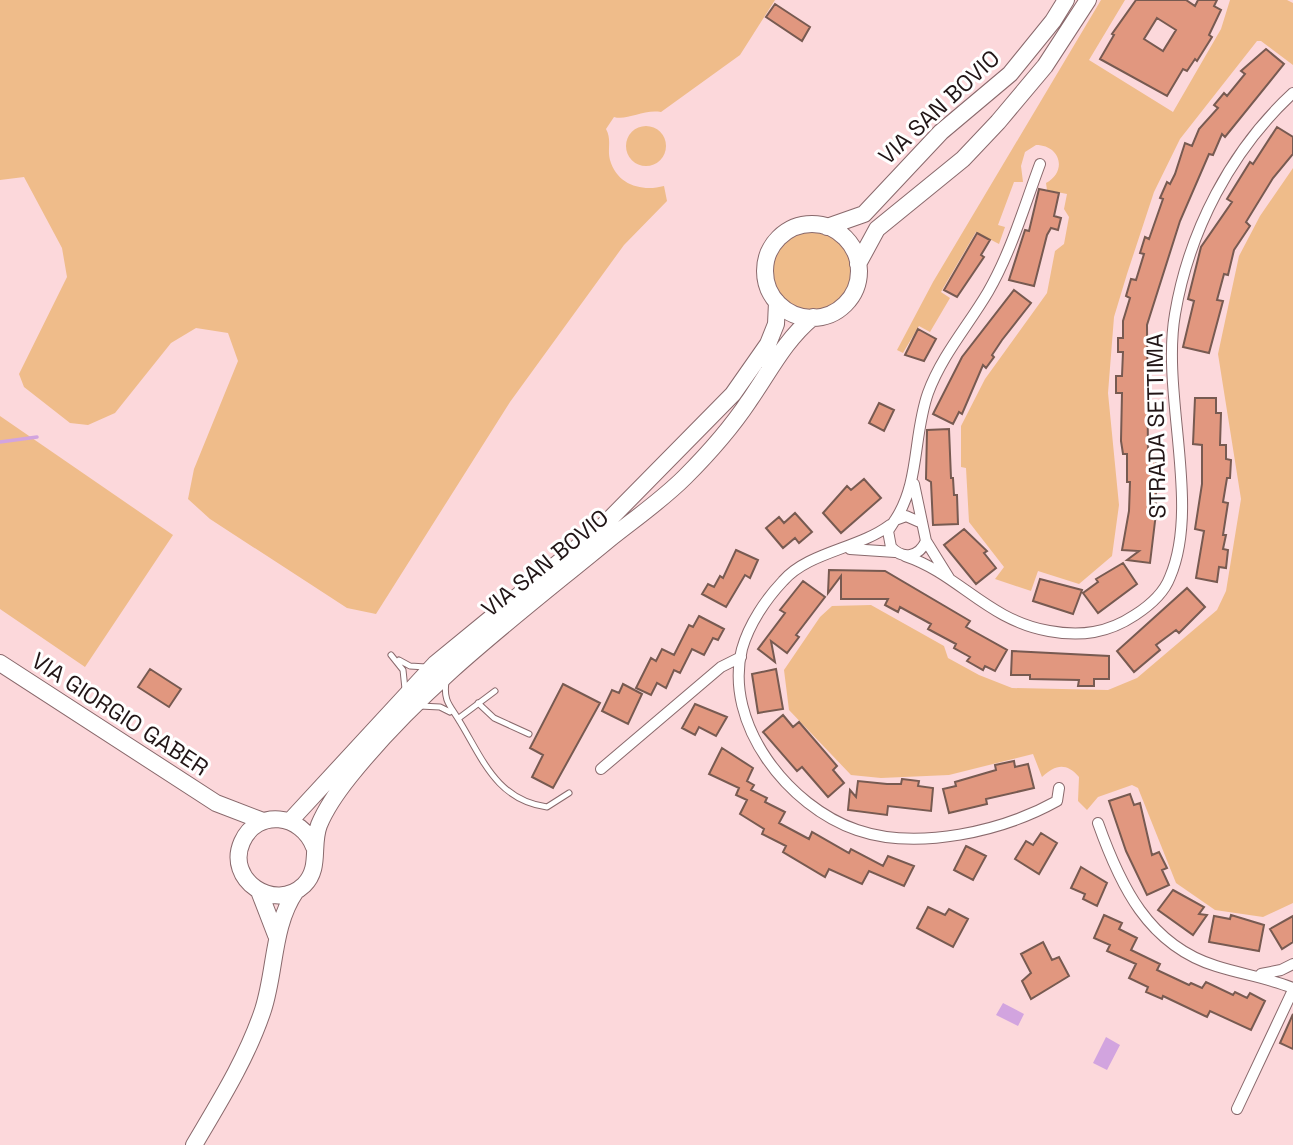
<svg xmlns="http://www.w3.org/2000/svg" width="1293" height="1145" font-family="'Space Grotesk',sans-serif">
<rect width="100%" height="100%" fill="#fcd8db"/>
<path fill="#efbc8a" d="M0,0H775L740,55L661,112C643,109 627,121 614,117L606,129C612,140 607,149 610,160C617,185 642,192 664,186L667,201L624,245L510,402L376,614L347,608L210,519L188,499L194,469L238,361L228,333L196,328L171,343L115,413L88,425L70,423L24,387L19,374L67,277L62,248L24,177L0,180Z
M1101,0H1125L1089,60L1173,112L1221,29L1230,0H1287L1293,3V65L1261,41H1257L1180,139L1154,192L1127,274L1114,317L1108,393L1119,505L1112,556L1079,584L1038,571L1031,591L995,579L1004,567L969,522L966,468L961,467V426L985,379L1047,293L1055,251L1064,244L1069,217L1064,209L1067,194L1047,190L1046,183C1068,171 1060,145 1036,145L1025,152L1021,166L1023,182H1014L998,225L1005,227L999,244L976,232L941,292L950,298L930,332L919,326L903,353L897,350L933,282Z
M626 146a20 20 0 1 1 40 0a20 20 0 1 1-40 0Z
M1293,168V903L1263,917L1215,910L1176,883L1138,788L1132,785L1098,797L1087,810L1078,801L1079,777C1066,762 1055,765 1042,777L1033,754L949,775L881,778L851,775L789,710L784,670L820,617L832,606L871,605L944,646L948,658L979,675L1012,688L1108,690L1137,678L1217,610L1226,591L1241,499L1218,354L1239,256L1260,216Z
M772 271a40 40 0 1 1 80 0a40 40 0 1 1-80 0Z
M0,416L173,535L85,667L0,609Z"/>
<path fill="#d2a4df" d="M1003,1003L1024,1014L1018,1026L996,1015Z
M1106,1037L1120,1045L1107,1070L1093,1063Z"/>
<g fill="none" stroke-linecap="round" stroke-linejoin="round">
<path stroke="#d2a4df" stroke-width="3.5" d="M0,442L37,437"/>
</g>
<path fill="#e1977f" stroke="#775a51" stroke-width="2" fill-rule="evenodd" d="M1136,0H1186L1195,6L1198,0H1217L1214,6L1221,10L1209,35L1212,37L1197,61L1195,59L1187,71L1183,69L1167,96L1100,59L1114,35L1112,34ZM1157,18L1176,30L1163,51L1144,39Z
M775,4L810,27L802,41L766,17Z
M1266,49L1284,64L1225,137L1222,134L1213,155L1209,154L1180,221L1147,325L1148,456H1156V513L1150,563L1127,560L1139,551L1122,550L1129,511L1130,482H1127V454H1123L1121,441L1122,393H1116V376H1122L1123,352H1118V338H1123V321L1130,298L1126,296L1131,279L1136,280L1144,254L1140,253L1145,237L1149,239L1163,199L1160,198L1167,182L1170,184L1175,174L1185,143L1192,146L1199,129L1218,108L1214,105L1224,93L1227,96L1245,74L1241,71Z
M1277,127L1293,137V154L1273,178L1246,222L1250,226L1234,250L1228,275L1224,274L1217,300L1223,301L1209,353L1183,347L1194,301L1188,299L1201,247L1232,202L1227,199L1250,162L1253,164Z
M1039,189L1059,193L1054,216L1061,218L1058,230L1051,228L1047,235L1034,286L1009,280L1025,230L1029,231Z
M977,233L990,240L981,255L984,257L957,297L944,290Z
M1014,290L1031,303L1002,340L992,355L994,357L986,368L983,365L962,414L959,412L953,424L933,414L962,357Z
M918,329L936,339L924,361L905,355Z
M1195,398H1216V413H1221L1220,445H1226V459L1231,460L1230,478H1227L1223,502L1228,503L1223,535H1226L1223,549L1228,550L1226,568L1219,567L1217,582L1196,578L1204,531L1195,529L1202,484V445L1193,444Z
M879,403L894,410L884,431L869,423Z
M949,429L951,478H953L954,495H957L958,524L933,525L931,482L926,479L927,430Z
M864,479L881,498L841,533L823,513L847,486L851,490Z
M795,513L812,532L799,543L795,538L783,548L766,528L779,517L784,523Z
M964,529L987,551L984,553L996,568L976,584L944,545Z
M736,550L758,560L750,578L745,575L726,607L702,594L708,584L714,587L720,576L723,578Z
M1123,563L1137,584L1098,613L1083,593L1098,582L1096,579Z
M829,570L885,571L970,621L966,627L1007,650L995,671L985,666L983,670L967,661L970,657L954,648L956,644L928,629L931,624L900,607L898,612L885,605L888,599H841V576L828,593Z
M1040,579L1082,590L1073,614L1033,601Z
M803,581L825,597L796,635L799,637L787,653L771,641L775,662L758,649L785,613L780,610Z
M1187,588L1205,607L1179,633L1176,630L1156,645L1160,650L1134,672L1117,651Z
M699,616L724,629L718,640L713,638L704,655L692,649L680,673L674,670L666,688L657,683L651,695L636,688L651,658L656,661L662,649L674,655L689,625L693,627Z
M1012,651L1109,656V679H1094V686H1078L1079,680L1030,679V675H1011Z
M150,669L181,689L169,707L138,687Z
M776,669L783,709L758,713L752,674Z
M563,684L600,703L553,788L532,777L543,755L530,748Z
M623,684L642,694L628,724L602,711L612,690L619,693Z
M695,704L727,717L716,736L699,727L695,735L682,728Z
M783,715L793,727L799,722L837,766L833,770L844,783L828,797L802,767L797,771L763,732Z
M722,748L753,768L747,781L754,785L751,790L767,798L765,802L785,812L779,823L809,839L812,832L849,853L851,849L883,866L888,856L914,866L904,886L869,871L862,884L829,869L825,877L783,852L786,846L762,834L764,829L740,814L747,800L736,795L739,788L709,774Z
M1014,761L1015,767L1028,764L1034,788L986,799L987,804L949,813L943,789L956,786L955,782L996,770L995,765Z
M902,779L919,781L918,786L933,788L931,811L888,806L887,815L848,810L850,790L856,797L858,781L887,784H901Z
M1130,794L1134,805L1140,803L1152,855L1159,852L1167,868L1162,870L1169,885L1147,895L1126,851L1109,801Z
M1041,833L1057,843L1039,874L1015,859L1026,841L1033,845Z
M966,846L986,856L973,880L954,870Z
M1081,867L1107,883L1097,906L1083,899L1085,894L1071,888Z
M1173,890L1204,907L1199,914L1207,915L1193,935L1158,910Z
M928,907L945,915L949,909L968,919L953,947L917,928Z
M1104,915L1122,923L1119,929L1137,938L1131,950L1160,964L1157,970L1189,985L1191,983L1202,988L1206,982L1233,995L1235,992L1247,998L1250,993L1265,1001L1251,1030L1210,1011L1207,1017L1163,996L1162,999L1146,992L1148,987L1129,978L1136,964L1107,951L1110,945L1094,938Z
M1231,915L1264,925L1259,951L1209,942L1214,916L1230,919Z
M1293,916V942L1282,949L1270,929Z
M1043,942L1052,960L1059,957L1069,976L1031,999L1022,981L1031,973L1021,954Z
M1293,1014V1049L1280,1043Z"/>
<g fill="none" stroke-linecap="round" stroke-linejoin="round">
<defs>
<path id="lane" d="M391,655L403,670L405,689
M399,660L410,666L426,667
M446,682C443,702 451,706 460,722C483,760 497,800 547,807L569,793
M478,703L494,718L529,734
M420,706L440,707L450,712
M459,718L495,691"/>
<path id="street" d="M914,484L926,541C919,557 903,560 891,547L888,531L895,520L906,516L922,523
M895,520C920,483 913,435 928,393C942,355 968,326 988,292C1011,252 1024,207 1040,164
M890,525C858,549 808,552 783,581C766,599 749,624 742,649C723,724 789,807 857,830C918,851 1003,831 1057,801L1059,788
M926,541L949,578
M850,549L895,552
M905,556C959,574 987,620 1049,631C1081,637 1108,633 1135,615C1149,606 1164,593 1170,577C1201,505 1161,394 1175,314C1189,231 1231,150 1293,93
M601,769L721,667L741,657
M1098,823C1120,885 1148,945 1216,966C1241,974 1268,978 1293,988
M1261,974L1281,970L1293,964
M1237,1109L1293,990"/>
<path id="secondary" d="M765 271a47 47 0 1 1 94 0a47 47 0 1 1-94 0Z
M827,227L864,214L941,132L1010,74L1053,21L1066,0
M858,264L877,229L963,159L998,122L1045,66L1088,0
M0,663L216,803L263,821
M290,821L435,664L602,527L733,394L768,344L776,324L777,302
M314,847C302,814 257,808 242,842C225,880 275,913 304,885C321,868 311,846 319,825C326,808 338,791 350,776C423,685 517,615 607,541C633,520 661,501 685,477C708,454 731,428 749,401C770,371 784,341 813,317
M259,891L276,935
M194,1145C220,1101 247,1058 263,1010C276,970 272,926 296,891"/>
</defs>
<use href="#lane" stroke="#89696c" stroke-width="7"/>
<use href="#street" stroke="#89696c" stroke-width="12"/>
<use href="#secondary" stroke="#89696c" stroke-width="18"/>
<use href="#lane" stroke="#fff" stroke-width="5"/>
<use href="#street" stroke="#fff" stroke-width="10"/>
<use href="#secondary" stroke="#fff" stroke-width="16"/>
</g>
<g text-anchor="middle" stroke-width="6" stroke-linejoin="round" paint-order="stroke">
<g font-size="23" fill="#211516" stroke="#fff">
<text transform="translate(939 107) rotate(-43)" y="8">VIA SAN BOVIO</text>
<text transform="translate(1156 426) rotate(-91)" y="8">STRADA SETTIMA</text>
<text transform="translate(545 563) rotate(-39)" y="8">VIA SAN BOVIO</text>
<text transform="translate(120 714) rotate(33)" y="8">VIA GIORGIO GABER</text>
</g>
</g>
</svg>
